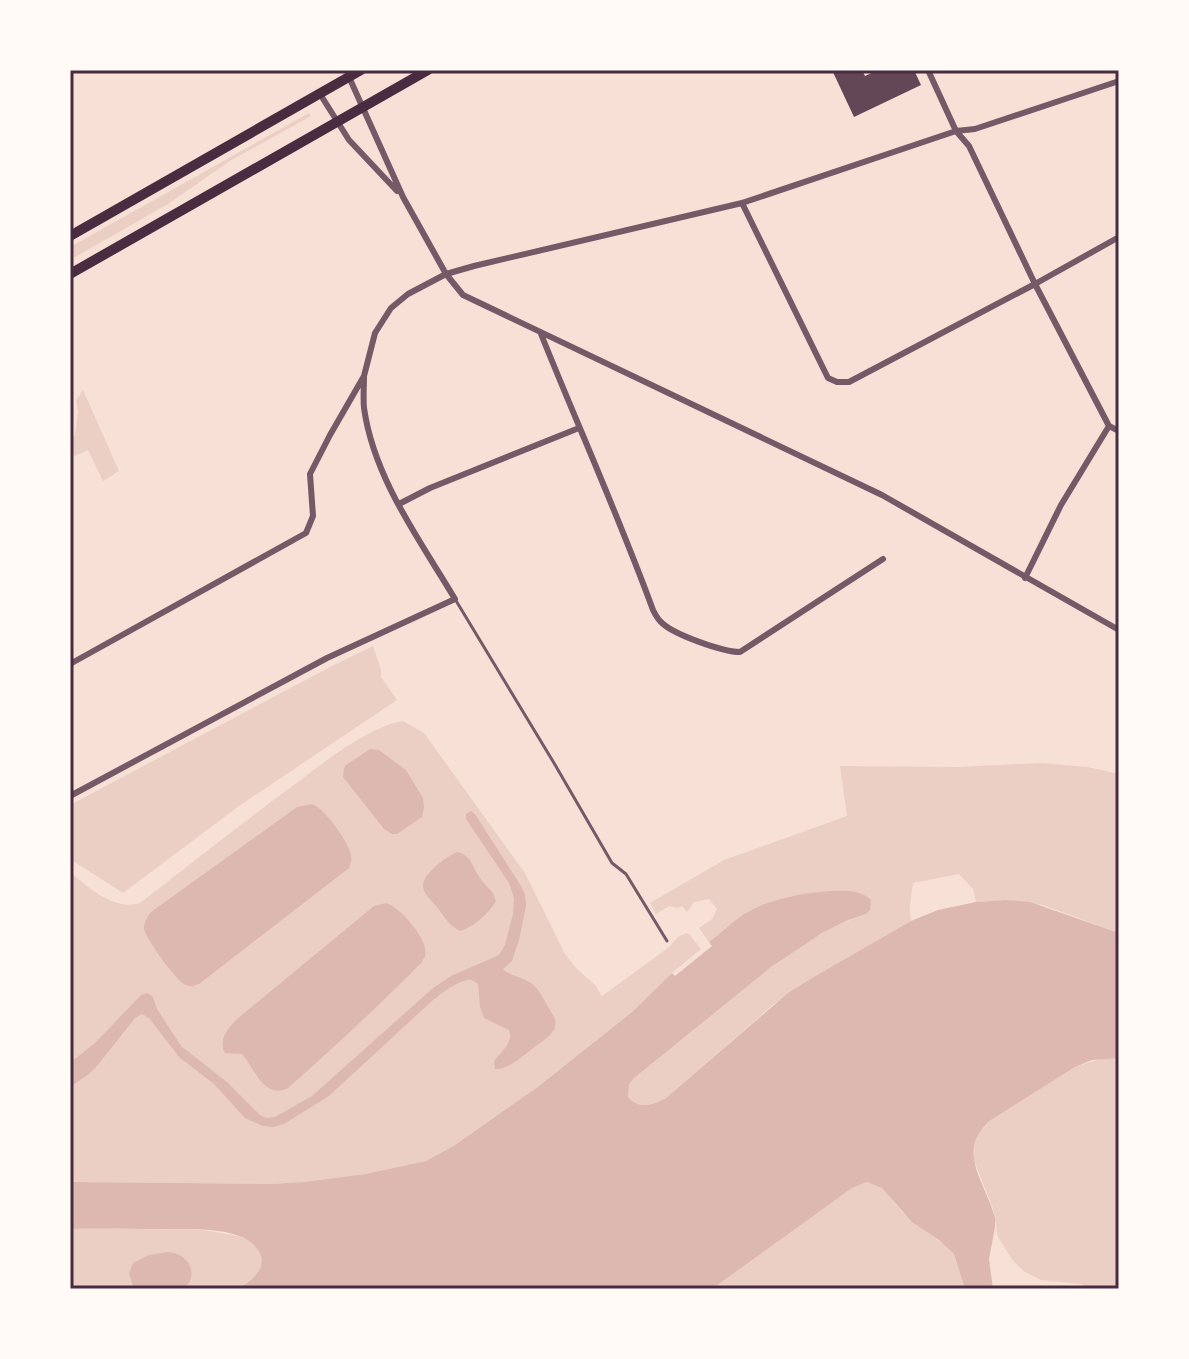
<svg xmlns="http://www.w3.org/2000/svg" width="1189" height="1359" font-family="'IBM Plex Sans',sans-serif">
<rect width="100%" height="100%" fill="#f7e1d7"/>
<path fill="#ebcfc5" d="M309,113L311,116L230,161L168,204L70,260V247Z
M83,390L119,471L103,481L88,450L75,456L70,451V440L75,435L78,412L76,400Z
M373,646L381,670V677L397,700L239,806L123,893L70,859V805L330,667Z
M403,721L424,733L525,873L565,954L576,968L595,985L602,996L668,948L678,937L686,933L690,935L701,949L672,973L632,1012L539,1086L455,1145L426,1161L365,1174L304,1182L270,1184L70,1182V872C89,888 114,911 140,903C189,865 237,827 287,790C317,768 366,727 403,721Z
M1041,763L1088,767L1119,774V933L1043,905L1006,900L976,902L973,889L959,874L913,883L910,906L911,921L817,975L774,1004L666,1098C653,1105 639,1110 628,1097L629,1084L633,1078C662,1055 691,1031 720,1007C765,971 811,932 866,914L855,892C822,889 773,896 744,914C732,922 721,933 709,942L699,928L712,919L717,909L709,899L694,902L687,912L682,906L678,908L669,906L656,914L650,903L724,860L847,816L840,766L957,767Z
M1103,1058H1119V1289H1091L1081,1284L1041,1280L1025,1272L1013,1261L998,1237L993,1208L973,1158L975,1142L979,1133L991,1120L1075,1067Z
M867,1182L882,1187L902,1212L947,1247L954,1254L965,1289H712L852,1188Z
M93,1228L204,1230L238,1236L249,1240L256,1247L261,1254L262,1263L259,1272L253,1278L237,1289H70V1229Z"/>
<path fill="#dcb8b0" d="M370,749L379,750L406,770L423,798L424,808L422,817L397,834H392L384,829L343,777L344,768L346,765Z
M312,804C325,809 348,841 351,855C352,862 351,862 349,868L199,984C193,986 192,987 186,985C177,982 146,939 144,929C144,922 147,917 151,912L297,807Z
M471,811L475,814L521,886L525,894L526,906L519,940L512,961L503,969C510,976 522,977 531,983C538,988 542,996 546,1003C548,1009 554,1014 555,1020C559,1032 541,1042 533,1048C523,1056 508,1070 495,1069L494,1061C501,1052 514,1042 509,1030L484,1018L480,1007L478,984C476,983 474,981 472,980C463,977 440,994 433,1000L329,1096L284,1124L273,1127L263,1126L245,1118L214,1084L179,1057L149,1018L142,1014L135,1018L97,1066L89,1074L70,1087V1063L95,1043L141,995L147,993L153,997L157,1009L181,1046L227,1082L260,1115L267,1118L275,1117L312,1096L433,988L451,976L499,955L505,945L513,914L514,898L509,883L466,819V814Z
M457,852C472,856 472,866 480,878C486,887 493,889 496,901C489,913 474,927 460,931C450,926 444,917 438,908C433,902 424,895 423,887C421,875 447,856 457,852Z
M830,891C845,891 859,889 871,900L870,910L866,914L846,921L822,933L771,967L634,1078L629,1084L628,1097C639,1110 653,1105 666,1098L788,993L817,975L911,921L938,910L976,902L1006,900L1030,902L1119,933V1058L1092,1060L1075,1067L991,1120C954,1151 986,1182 995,1218V1227L989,1259L993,1289H965L954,1254L939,1240L912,1222L882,1188L867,1182L852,1188L712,1289H397L392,1287L381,1289H237C249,1282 265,1272 261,1256C258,1246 248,1239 239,1236C215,1227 188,1230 164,1229C133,1229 101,1228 70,1229V1182L270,1184L304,1182L365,1174L426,1161L455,1145L539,1086L632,1012L672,973L675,976L712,946L709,942C721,933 732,922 744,914C768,899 802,893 830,891Z
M386,903C399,907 424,935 425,949C426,956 425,956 422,962C379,1006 334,1047 288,1088C264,1100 255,1069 242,1054L225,1053C218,1040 228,1028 237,1019L374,906Z
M168,1252C174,1253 180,1254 185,1259C195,1268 194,1286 179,1289C165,1292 149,1289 134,1289L129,1274L133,1263L149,1255Z"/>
<path fill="#644757" d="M832,70H862L865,76L878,70H914L921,85L854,117Z"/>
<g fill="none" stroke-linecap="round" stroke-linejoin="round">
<path stroke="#755966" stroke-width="3" d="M455,599L554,763L612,863L626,874L667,941"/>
<path stroke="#755966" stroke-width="6" d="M928,70L956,131L969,146L1035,284L1109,426L1119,431
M349,77L403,197L446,274L463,295L882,495L1119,630
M320,94L349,140L397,191
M742,203L828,378L837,382H849L1035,284L1119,237
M541,334C578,426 619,517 653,610C655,614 657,618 660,621C671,634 723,652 740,652L883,559
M399,504L430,488L579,428
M1025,578L1061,505L1109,426
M70,664L306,533L313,516L310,474L330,435L364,376L375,333L391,308L408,294L446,274L474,266L742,203L956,131L975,129L1119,81
M70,796L327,658L455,599C420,540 374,479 364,408C363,398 364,388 364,377"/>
<path stroke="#4a2c40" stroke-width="10" d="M70,236L361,70
M70,274L428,70"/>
</g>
<rect width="1189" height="1359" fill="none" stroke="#fffaf5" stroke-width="144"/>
<rect x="72" y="72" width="1045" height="1215" fill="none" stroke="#4a2c40" stroke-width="3"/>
</svg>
